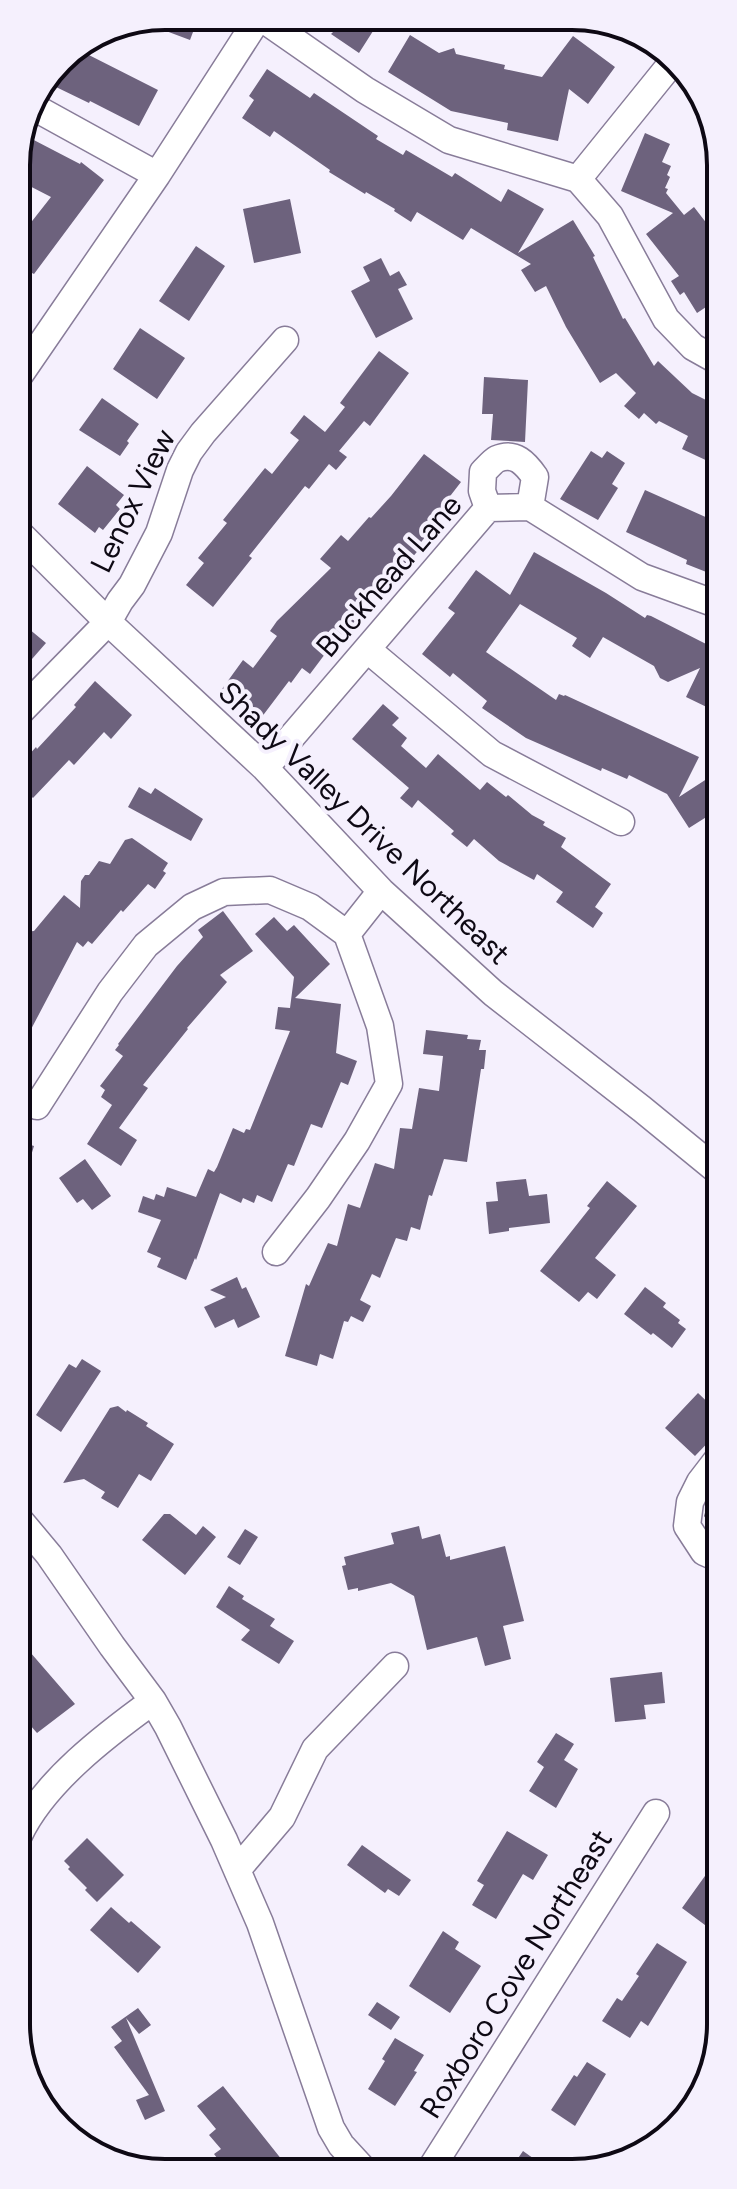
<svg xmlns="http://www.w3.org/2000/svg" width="737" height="2189" font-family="Figtree,sans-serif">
<rect width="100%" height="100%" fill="#f5f0fd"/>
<path fill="#6d627d" d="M171,16H199L190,40L166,31Z
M313,17H382L359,53L331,34L334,31Z
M410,35L439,53L454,48L456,54L505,65L504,69L542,77L573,36L615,67L588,104L569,89L558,141L507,130L508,123L451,111L388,72Z
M77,49L158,90L139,126L90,101L89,103L56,87L73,51Z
M267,69L310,98L314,93L378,136L376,139L403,155L406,150L452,177L455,173L501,202L508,189L544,209L518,253L573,220L595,256L593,257L623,319L625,318L654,366L658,361L692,393L718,406V450L712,463L682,449L688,436L659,421L656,424L644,413L639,419L624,406L636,393L616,373L600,383L566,327L546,286L535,292L521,270L531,264L471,228L463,240L417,212L411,222L394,211L395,209L366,192L365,194L329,172L330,170L274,131L270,137L242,118L254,100L249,96Z
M645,133L670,144L662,162L671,166L667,175L670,177L665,188L668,189L666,193L684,215L694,207L718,238V299L697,313L684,292L680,295L671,281L679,276L646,234L673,213L621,191Z
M28,137L80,164L81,162L104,180L34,274L32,273L17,287L16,228L22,220L29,225L51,197L16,179V159Z
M290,199L301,253L254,263L243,209Z
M196,246L225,266L189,321L159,301Z
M381,258L390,276L399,271L407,285L398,289L413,319L376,338L351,291L370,281L363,267Z
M140,328L185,358L157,399L113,369Z
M379,351L409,373L370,426L364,421L339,451L347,457L336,470L329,464L309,489L305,486L249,556L252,558L213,607L186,585L204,563L198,558L227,523L223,520L265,468L272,474L299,440L290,433L304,415L325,432L345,407L340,403Z
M484,377L528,380L525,442L491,440L493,414H482Z
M102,398L139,424L127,441L129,443L120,456L79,430Z
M591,451L602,458L607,451L625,463L612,484L618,488L598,520L560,499Z
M424,454L461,482L427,526L431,529L419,545L421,547L406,565L399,559L357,612L361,616L334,642L310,674L302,668L291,683L289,681L261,718L222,689L243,660L253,668L277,636L270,631L277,621L331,568L320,559L341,535L348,541L369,517L371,518L391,496Z
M87,466L124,495L116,505L120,509L103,530L99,527L95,533L58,504Z
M645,490L719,523V577L686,564L687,560L626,532Z
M534,552L606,593L645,618L647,615L651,616L710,646L719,627V713L686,697L700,668L668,682L660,678L654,666L603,637L590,658L572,646L577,638L520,604L486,652L556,700L559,694L564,696L565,695L699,757L679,797L719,771V809L689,828L667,794L629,775L627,779L602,768L601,771L526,738L482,708L487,701L453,673L450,677L422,654L455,613L448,608L476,570L510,595Z
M17,619L46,643L25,667L17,660Z
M95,681L132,715L111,739L104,732L74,765L69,760L33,798L17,783V768L36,747L37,749L76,707L74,705Z
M383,704L399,718L392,725L407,738L401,746L426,768L438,754L480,790L487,782L506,797L508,795L532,815L545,822L543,825L566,838L561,847L611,884L595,907L603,913L593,928L556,902L563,892L537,874L534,880L499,861L474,839L467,847L451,834L454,831L418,800L412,808L400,798L409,788L352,739Z
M139,787L151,794L155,788L203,819L191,841L128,807Z
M132,838L168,863L163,871L166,873L155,889L148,884L123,912L121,910L92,944L88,941L83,947L77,942L18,1054L17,971L28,953L22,932L34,931L64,895L80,908L81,881L85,875H89L99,861L110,864L125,840Z
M223,911L253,951L220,975L227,982L187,1028L188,1029L143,1085L148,1088L119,1128L137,1140L121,1166L87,1144L112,1105L101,1097L105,1090L100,1086L123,1056L115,1050L119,1045L118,1044L177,966L203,937L198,930Z
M274,917L287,931L294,925L330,964L295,998L341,1004L336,1053L357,1061L348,1085L341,1082L322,1128L311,1124L294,1166L288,1164L272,1202L257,1195L254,1203L243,1198L241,1203L220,1193L196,1260L195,1258L186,1280L157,1267L161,1258L147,1252L161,1220L138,1212L143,1196L154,1200L156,1194L164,1197L167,1187L196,1197L208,1169L214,1172L217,1167L233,1128L244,1133L246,1129L250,1130L290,1031L275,1029L278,1007L290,1008L294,977L255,934Z
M426,1030L468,1035L467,1039L481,1040L479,1050H486L484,1069H481L467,1162L444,1159L432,1196L429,1195L420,1230L411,1227L407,1241L396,1238L380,1278L372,1274L360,1300L371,1306L363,1322L351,1316L348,1322L344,1321L333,1359L320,1354L317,1366L285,1356L306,1284L309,1286L328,1243L337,1246L348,1204L360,1208L375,1163L394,1169L400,1128L412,1129L419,1088L439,1091L443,1056L423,1054Z
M18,1141L34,1146L21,1188H18Z
M85,1159L111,1196L92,1210L83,1199L77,1203L59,1178Z
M526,1179L529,1196L547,1194L550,1223L509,1228V1231L489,1234L486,1202L498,1201L496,1182Z
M607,1181L637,1206L595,1258L616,1275L597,1299L588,1292L579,1302L540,1271L590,1208L587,1206Z
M237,1277L242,1289L246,1287L260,1317L238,1328L234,1319L215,1328L204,1307L226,1297L210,1290Z
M645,1287L666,1303L663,1307L680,1320L678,1323L686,1329L672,1348L653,1333L651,1335L624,1314Z
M82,1359L101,1371L61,1432L36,1415L69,1364L76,1368Z
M698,1393L720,1414V1430L695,1456L665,1428Z
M118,1406L126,1412L127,1410L148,1423L146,1426L174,1444L151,1481L139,1474L118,1508L101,1498L105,1492L84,1479L63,1483L110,1408Z
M720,1492V1538L704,1516L709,1500Z
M164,1514H170L196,1535L203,1526L216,1537L185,1575L142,1540Z
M419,1526L422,1539L440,1534L446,1557L450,1556V1560L505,1546L524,1621L503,1626L511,1659L485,1666L477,1637L427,1650L414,1596L391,1583L358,1591V1588L348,1590L342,1566L346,1565L344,1557L394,1544L391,1533Z
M245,1529L258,1537L240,1565L227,1557Z
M229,1586L244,1596L242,1599L275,1619L270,1626L294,1641L279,1664L241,1640L250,1630L216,1607Z
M30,1652L75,1704L37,1733L30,1725L19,1735L18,1662Z
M662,1672L665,1703L644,1705L646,1719L615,1722L610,1678Z
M556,1733L574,1744L564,1760L578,1769L556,1808L529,1791L544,1767L537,1762Z
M507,1831L548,1855L533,1880L523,1874L496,1919L472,1905L484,1885L477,1881Z
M87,1838L124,1875L97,1902L85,1890L87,1888L68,1869L70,1867L64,1861Z
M362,1845L411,1880L399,1896L388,1889L385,1893L347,1865Z
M720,1855L721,1912L709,1928L682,1908Z
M111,1907L129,1923L131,1921L161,1947L138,1973L90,1930Z
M443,1931L459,1942L455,1949L481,1966L450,2013L409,1986Z
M657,1943L687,1962L648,2026L641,2021L630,2038L602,2021L617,1998L622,2001L639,1976L636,1974Z
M377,2002L400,2017L391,2030L368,2015Z
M138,2008L151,2025L139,2034L126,2018L165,2111L145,2120L136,2100L149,2095L114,2047L122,2041L111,2027Z
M395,2038L424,2055L414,2071L417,2072L395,2106L368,2089L385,2061L382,2059Z
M587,2062L606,2074L575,2126L551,2110L574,2075L577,2077Z
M223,2086L290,2170H226L214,2154L221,2149L209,2135L216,2129L197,2106Z
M523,2151L530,2156L551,2170H510Z"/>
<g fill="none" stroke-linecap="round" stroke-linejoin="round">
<defs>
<path id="minor" d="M260,17L365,90L449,140L578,179L610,216L666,319L693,347L718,361
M30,105L157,175
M578,179L675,59
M17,379L157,175L259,17
M488,508L482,491L483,472C487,468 493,461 497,459C515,451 526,464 535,477L530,507
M17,531L108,622L265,768L381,891L493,993L642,1109L719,1172
M368,650L492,754L621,822
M17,715L108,622L120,601L132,585L159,533L180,470L189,452L203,433L285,340
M265,768L488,508L530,507L642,577L719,605
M347,934L381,891
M37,1106L110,992L146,945L192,907L224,892L270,890L310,907L347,934L380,1026L389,1084L357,1141L318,1198L276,1252
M720,1456L700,1482L690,1502L687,1526L704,1552L720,1559
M18,1518L49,1555L112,1646L153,1701L168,1727L224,1840L260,1923L331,2128L341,2145L364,2170
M19,1835C44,1782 106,1735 153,1701
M237,1870L282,1817L315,1749L395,1666
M430,2170L656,1813"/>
</defs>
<use href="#minor" stroke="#887c99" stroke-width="29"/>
<use href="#minor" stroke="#fff" stroke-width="26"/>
</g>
<g text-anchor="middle" stroke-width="8" stroke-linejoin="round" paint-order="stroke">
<g font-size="30" fill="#0e0914" stroke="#f5f0fd">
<text transform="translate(133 501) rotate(-64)" y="10">Lenox View</text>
<text transform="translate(389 576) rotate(-49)" y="10">Buckhead Lane</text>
<text transform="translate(364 823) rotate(44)" y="10">Shady Valley Drive Northeast</text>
<text transform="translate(516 1974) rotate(-58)" y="10">Roxboro Cove Northeast</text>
</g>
</g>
<path d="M0 0H737V2189H0ZM165 30H572A135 135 0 0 1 707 165V2024A135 135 0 0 1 572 2159H165A135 135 0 0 1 30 2024V165A135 135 0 0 1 165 30Z" fill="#f5f0fd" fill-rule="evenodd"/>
<path fill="none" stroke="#0e0914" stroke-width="4" d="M165 30H572A135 135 0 0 1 707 165V2024A135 135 0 0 1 572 2159H165A135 135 0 0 1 30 2024V165A135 135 0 0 1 165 30Z"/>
</svg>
